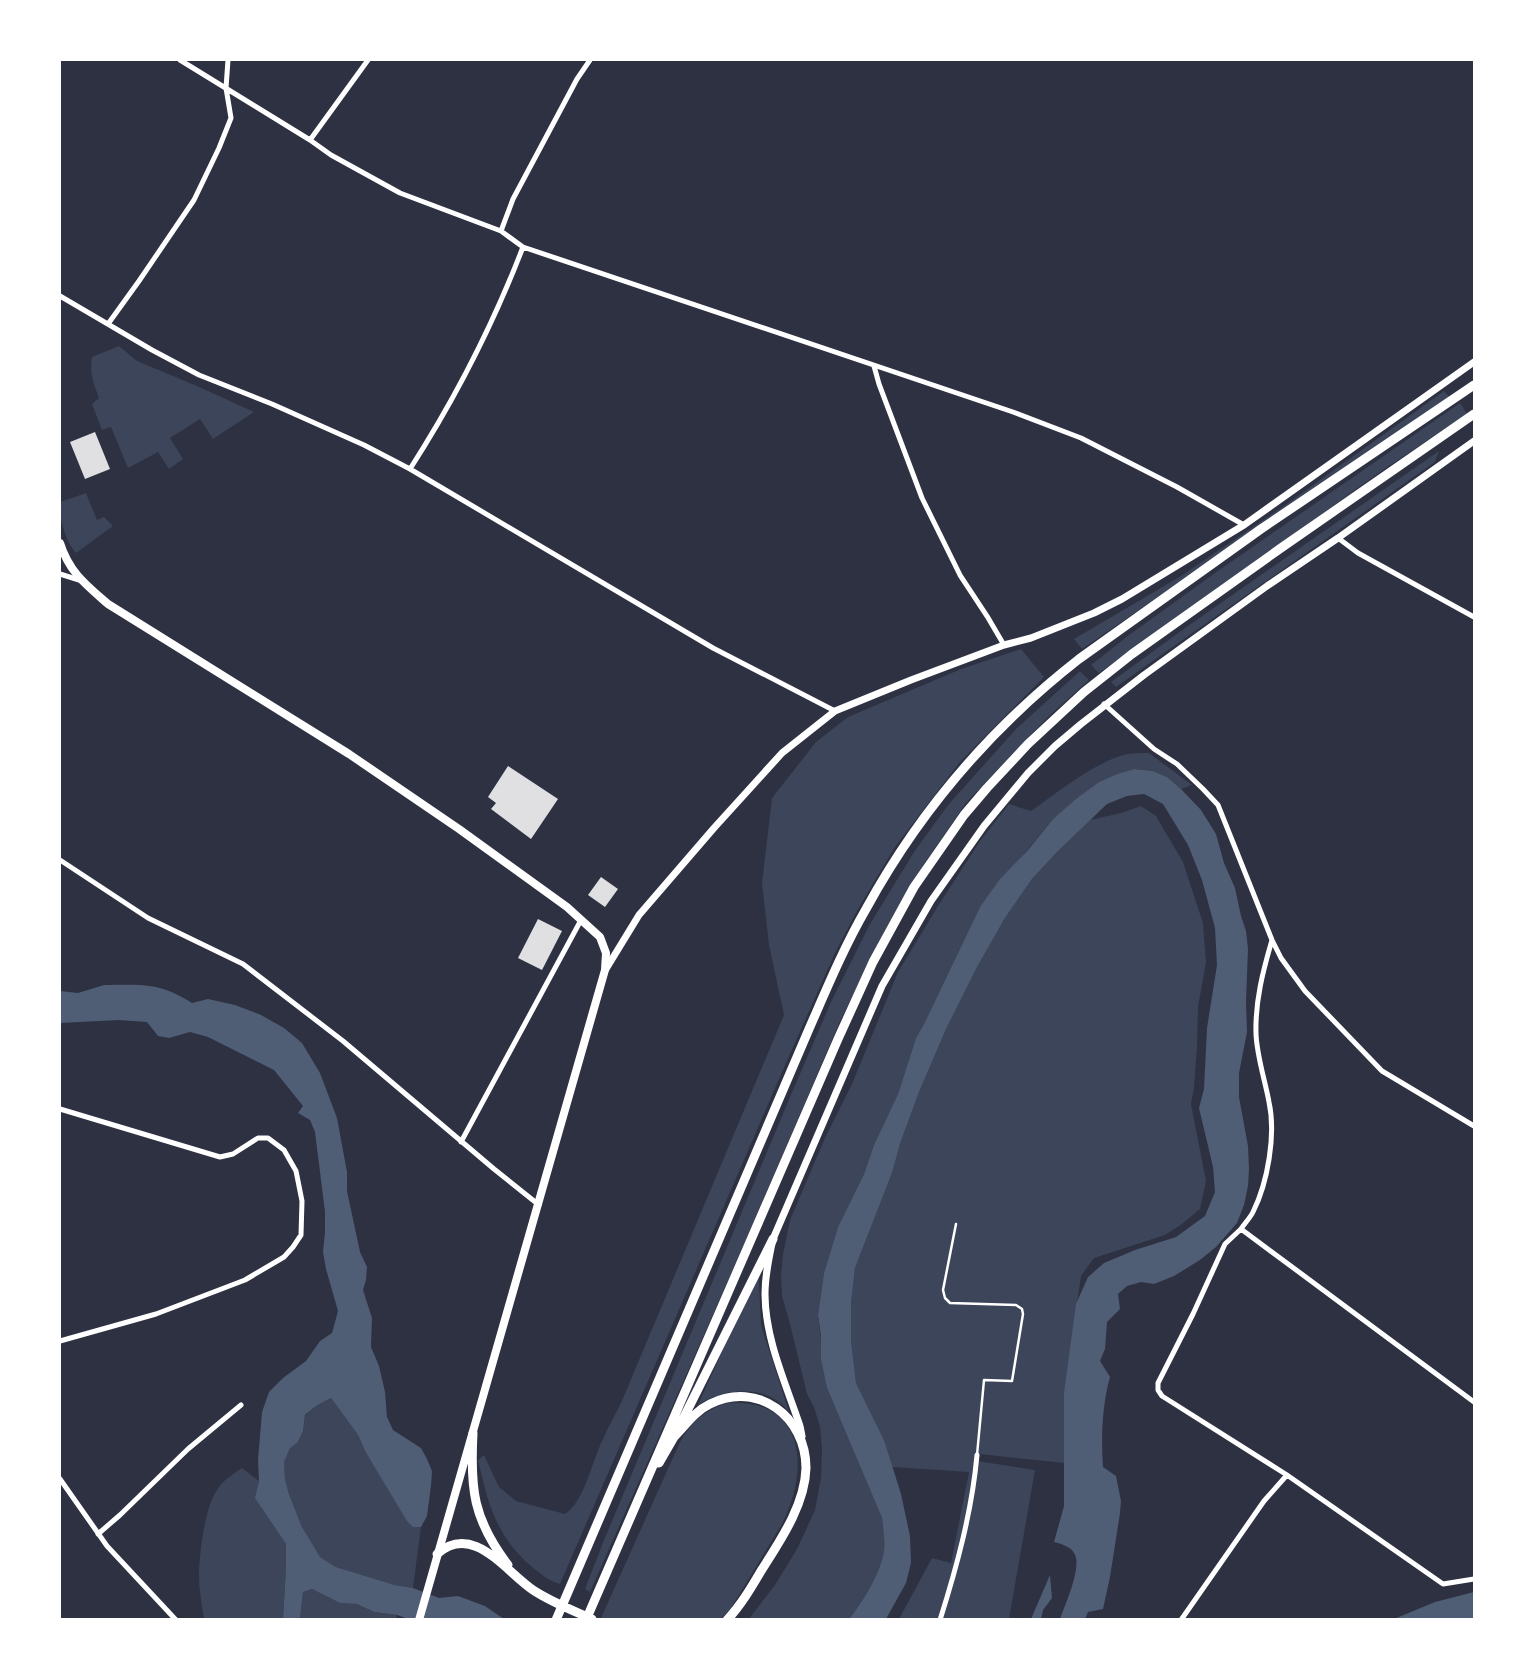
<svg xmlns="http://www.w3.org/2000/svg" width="1534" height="1679" font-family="Raleway,sans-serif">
<rect width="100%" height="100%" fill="#2d3142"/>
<path fill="#3c4559" d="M119,346L137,361L197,386L254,412L213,439L200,419L170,438L183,459L169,469L158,452L128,468L111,427L102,430L92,404L99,398C94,384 89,373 92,357Z
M1444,391L1450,397L1082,649L1074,639L1181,576L1288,503Z
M1460,403L1467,414L1383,470L1099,673L1091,665L1129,635L1215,573Z
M1439,451L1435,462L1116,687L1111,682L1185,628Z
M86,493L97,520L104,517L113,526L76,553C65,541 59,518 60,502Z
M1021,649L1044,677L960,762L895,847L858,909L835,953L786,1063L560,1584C549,1581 542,1575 532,1567C496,1536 488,1504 478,1460L484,1455L499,1487L516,1501L565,1514C585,1501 592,1460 603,1439C608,1427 615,1415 621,1403L784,1015L769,945L762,883L772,798L816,742L848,717L961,669Z
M1080,671L1089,680L1049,716L966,803L926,861L889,923L841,1019L746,1240L590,1592L585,1589L604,1540L793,1090L831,1002L870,924L914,852L948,805L1016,729Z
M1149,753L1192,785L1181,789L1167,777L1153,771L1134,769L1117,774L1099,782L1053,819L980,907L924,1024L916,1038L898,1094L874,1145L864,1174L838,1227L824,1273L818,1315L827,1388L882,1518C883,1530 886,1544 883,1556C878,1577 862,1603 849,1619L748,1620L775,1585L797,1549L815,1510L821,1477L822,1448L820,1427L814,1407L807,1394L790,1324L782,1296L781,1275L783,1254L790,1220L825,1138L852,1084L898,972L938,906L980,841L1009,804L1031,811C1058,792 1095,762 1127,754C1134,753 1142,753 1149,753Z
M1141,806L1156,816L1183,862L1203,923L1206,962L1198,1007L1197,1047L1194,1088L1191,1104L1206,1181L1200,1209L1182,1224L1165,1235L1094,1258L1081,1276L1064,1392V1463L979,1454L977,1461L1035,1470L1009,1619H899L932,1558L951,1563L969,1472L892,1467L884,1440L856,1383L851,1340V1304L855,1268L892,1173L900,1144L919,1092L947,1027L976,969L1005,918L1032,879L1057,852L1090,820L1121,813Z
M760,1267L759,1282L761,1325L789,1412C768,1384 725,1387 698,1405Z
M331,1398L358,1435L365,1451L413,1527H421L413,1588L395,1585L336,1567L320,1557L313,1547L302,1527L289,1494L285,1479L284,1462L290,1447L297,1442L303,1433L305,1416L316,1406Z
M728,1403C806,1399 810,1469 782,1524L731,1608L720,1620L601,1618L680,1442C691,1422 706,1409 728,1403Z
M242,1468L259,1481L256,1498L286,1544V1568L283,1619L204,1620C202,1605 199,1590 199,1576C199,1554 205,1507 217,1490C223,1480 232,1475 242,1468Z
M312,1589L340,1603L357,1604L374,1612L397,1615L396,1620H300L303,1592Z"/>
<path fill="#4f5d75" d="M1134,769L1153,771L1167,777L1181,789L1201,810L1216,834L1224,863L1235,888L1241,916L1246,931L1248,949L1246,1002L1247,1032L1239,1073V1097L1248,1146L1249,1169L1248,1186L1244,1205L1237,1223L1216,1247L1200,1260L1174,1276L1154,1284L1141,1282L1127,1286L1118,1294L1120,1309L1107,1322L1105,1349L1100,1361L1110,1377C1102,1406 1101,1437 1103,1467L1116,1476L1121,1501L1120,1513L1110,1577L1103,1609L1088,1612L1085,1619H1060C1065,1605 1083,1565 1074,1553C1070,1546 1061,1544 1054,1542L1064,1506V1392L1076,1304L1088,1277L1104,1263L1135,1250L1176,1237L1205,1216L1215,1192L1213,1167L1199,1108L1204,1089L1207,1028L1217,965L1215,928L1202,880L1188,845L1163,804L1144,794L1127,796L1107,804L1057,852L1032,879L1005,918L976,969L947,1027L919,1092L900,1144L892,1173L855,1268L851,1304V1340L856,1383L884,1440L901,1494L910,1536L911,1563L906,1583L886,1619H849C862,1603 878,1577 883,1556C886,1544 883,1530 882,1518L827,1388L821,1359V1335L818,1315L824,1273L838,1227L864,1174L874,1145L898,1094L916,1038L924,1024L980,907L1000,879L1028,850L1053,819L1076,799L1099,782L1117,774Z
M104,985C142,985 159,982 192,1003L208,999L235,1005L261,1015L284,1028L302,1043L320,1073L337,1118L347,1172V1191L360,1252L367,1267L366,1280L363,1290L372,1318L371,1347L379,1366L385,1392L387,1417L393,1430L421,1448L427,1459L432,1471L431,1486L427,1516L421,1527H413L407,1521L365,1451L358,1435L331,1398L316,1406L305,1415L303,1432L297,1443L290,1448L284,1462L285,1479L289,1494L302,1527L320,1557L336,1567L395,1585L413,1588L439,1598L458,1596L485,1606L504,1619H409L397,1615L374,1612L357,1604L340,1603L312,1589L303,1592L300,1619H283L286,1568V1544L255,1498L259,1481L258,1460L262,1412L269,1392L283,1378L306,1361L320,1341L332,1333L338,1311L326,1269L323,1252L325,1232V1212L315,1132L310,1120L298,1113L303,1106L274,1070L208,1037L190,1032L169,1038L158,1036L147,1022L119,1020L60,1023V991L78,993Z
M1050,1575L1052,1598L1043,1610L1041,1619H1031Z
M1474,1592V1619H1394L1435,1602Z"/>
<path fill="#e0e0e3" d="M95,432L110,469L85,479L70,442Z
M508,766L558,799L531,839L491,809L496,803L488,797Z
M601,877L618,889L605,907L588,895Z
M538,919L562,931L542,970L518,958Z"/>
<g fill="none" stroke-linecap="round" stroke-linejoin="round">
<path stroke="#fff" stroke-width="2.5" d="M956,1224L943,1290L945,1298L950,1303L1016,1305L1022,1309L1023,1314L1012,1381L984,1380L977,1455"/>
<path stroke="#fff" stroke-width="5" d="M180,60L310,140L331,155L400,193L501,231L523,247L1013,412L1081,438L1177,487L1244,525
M310,140L368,60
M501,231L513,199L577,79L590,60
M60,296L152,350L199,375L272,404L364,445L410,469L713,648L835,711
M108,324L139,281L194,200L219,148L231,118L226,88L228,60
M874,366L879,384L922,498L960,575L987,616L1004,645
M410,469C455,399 493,325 523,247
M1338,538L1358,553L1474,617
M60,574L79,580
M1104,704L1154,749L1177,764L1203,789L1218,805L1272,940L1281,958L1305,991L1382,1071L1474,1126
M60,860L148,918L243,964L343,1041L494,1169L539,1205
M1272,940C1263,971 1255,1001 1256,1034C1257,1057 1265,1080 1269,1102C1276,1134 1268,1182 1253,1212C1250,1218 1245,1223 1241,1229L1474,1402
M60,1109L220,1157L233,1154L258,1138H268L284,1150L296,1171L302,1201L301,1235L293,1247L284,1257L245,1280L156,1314L60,1341
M461,1142L581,920
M1241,1229L1225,1244L1193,1314L1158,1383V1390L1162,1396L1287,1475L1443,1584L1474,1579
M60,1479L107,1546L176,1620
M98,1534L120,1515L188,1449L241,1405
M940,1620C957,1566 972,1511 977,1455
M1181,1620L1264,1501L1287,1475"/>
<path stroke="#fff" stroke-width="7" d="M606,969L639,915L714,828L782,753L835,711L911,680L1004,645L1031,638L1094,613L1122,599L1244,525L1474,362
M802,1436L800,1426C786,1384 765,1339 765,1294C765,1275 769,1257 773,1239L882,986L931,901L984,826L1028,773L1055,746L1081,724L1144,675L1267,586L1338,538L1474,441"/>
<path stroke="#fff" stroke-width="8" d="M60,543C69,572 86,585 108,604L349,754L459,829L567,907L600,937L606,953L605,970L419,1620"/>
<path stroke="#fff" stroke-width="9" d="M473,1433C470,1489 473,1519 508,1565
M674,1437C685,1426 695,1411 710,1404C758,1380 806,1417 806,1468C805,1505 780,1541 761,1571C751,1588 741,1605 727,1620
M659,1463L674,1437L773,1239
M437,1554C473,1522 505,1571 533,1590C551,1602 572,1610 592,1619
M556,1620L809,1029C827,988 844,947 866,909C919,812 992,727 1079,659L1261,529L1474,385
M586,1620L838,1039L873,962L914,887L964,815L987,788L1028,744L1084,692L1132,654L1281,548L1474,414"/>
</g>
<rect width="1534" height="1679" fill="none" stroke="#ffffff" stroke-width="122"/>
</svg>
